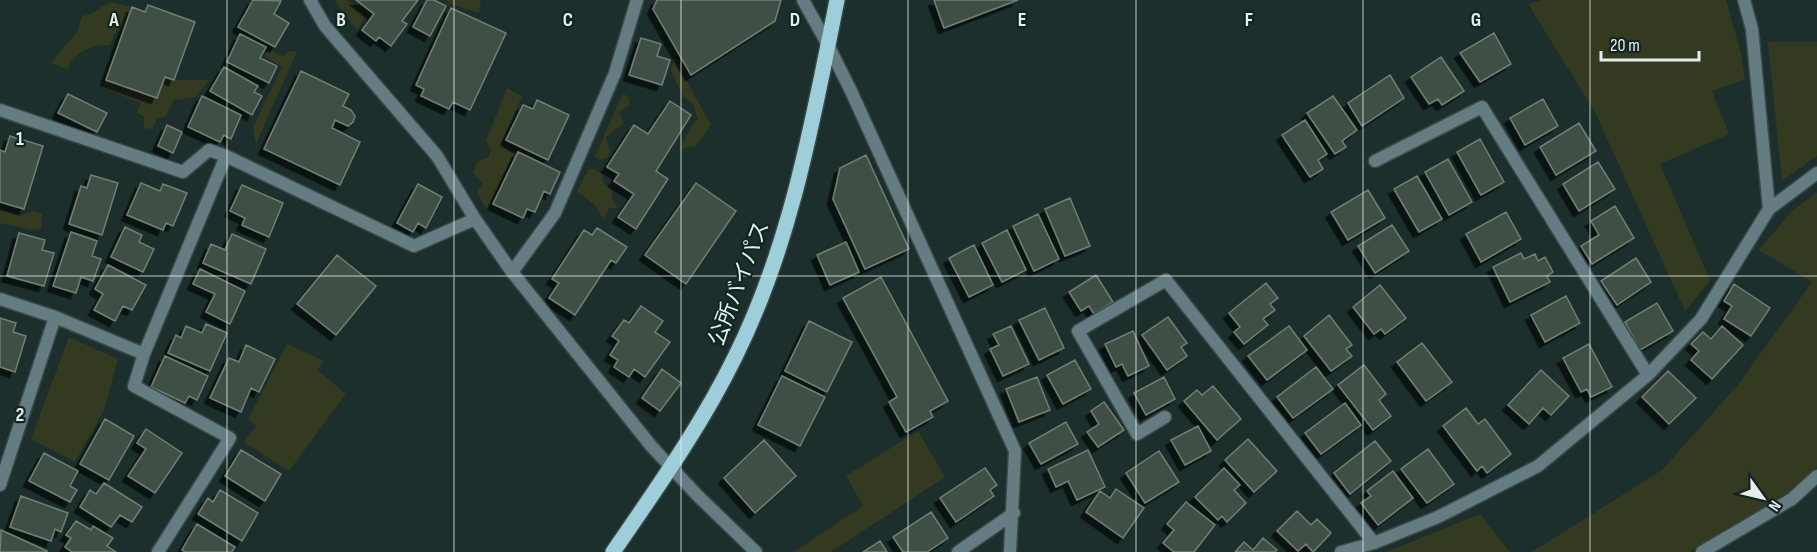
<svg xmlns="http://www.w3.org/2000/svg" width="1817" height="552" font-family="'Sofia Sans Condensed','Noto Sans JP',sans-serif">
<defs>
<filter id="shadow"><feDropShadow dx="-5.5" dy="5.5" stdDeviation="0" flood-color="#0009"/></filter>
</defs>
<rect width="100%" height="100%" fill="#1c2f2c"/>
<path fill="#333a20" d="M334,0H347L366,16L357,30Z
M445,0H481L479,13L451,4Z
M1542,0H1726L1741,53L1745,79L1712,91L1729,134L1660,164L1710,281L1685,311L1595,112L1528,4Z
M111,2L132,7L123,32L116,31L110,45C89,45 77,51 67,69L51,63L77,32L82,16C94,15 100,6 111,2Z
M1768,42H1817V156L1782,181Z
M268,49L285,57L288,51H297L256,144L253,127L282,67L265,56Z
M674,58L711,125L696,146L680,149L691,127L698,119L693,104L682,96L671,70Z
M165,77L174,80H210L195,97L174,100L166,116L157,119L152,129L144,128V117L137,113L141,103L103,88L106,80Z
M507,88L522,96L501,145L513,155L487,210L477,192L483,184L473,173L477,162L489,157L491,149L486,141Z
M623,93L629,98V105L618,113L622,117L623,124L606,137L610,151L608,157L599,160L595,156Z
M589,169H594L602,174L604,184L612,191V197L617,208H609L603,219L595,205L577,191Z
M1817,192V467L1789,492L1689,552H1532L1662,470L1737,386L1812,282L1759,250L1792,211Z
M0,209L20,216L32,211L42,214L41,229L32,230L0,223Z
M69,337L118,359L104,410L75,462L31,439Z
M287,344L324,361L317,370L346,394L289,471L244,442L256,426L248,419Z
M918,431L945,477L831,552H794L863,506L846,476Z
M1480,514L1510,552H1386Z"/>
<path fill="#414f44" stroke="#707f73" stroke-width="1.5" filter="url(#shadow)" d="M253,0L281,1L274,14L289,23L275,47L238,27Z
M356,0H418L402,21L407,24L391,46L379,37L376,41L362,30L374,14Z
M427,0H434L446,6L430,36L413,27Z
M657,0H781L775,21L691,75L653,9Z
M934,0H1018L944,28Z
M148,5L195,22L174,80L165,77L157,98L106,80L132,7L145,12Z
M451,8L506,33L470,110L453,102L449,109L421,96L424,89L416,85Z
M1494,33L1511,64L1480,82L1460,53Z
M240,34L266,47L260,58L277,66L269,83L227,62Z
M641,38L661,44L657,56L670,60L662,85L629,75Z
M1441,57L1464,91L1442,105L1438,99L1429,104L1411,77Z
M224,67L258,86L254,92L262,96L252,115L210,91Z
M301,71L349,94L343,106L351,110L355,116L353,122L348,126L335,120L332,128L360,142L340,185L264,149Z
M1390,75L1404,98L1362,126L1348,103Z
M68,94L107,113L97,132L58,113Z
M202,96L241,115L231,139L224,135L220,142L188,127Z
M1333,96L1357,130L1342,141L1346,147L1335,154L1307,113Z
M1543,99L1558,126L1525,145L1510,118Z
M537,100L569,115L548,160L506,140L523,105L533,109Z
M670,101L691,115L656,171L668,179L636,229L618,217L634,194L614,181L619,174L607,167L634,125L648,134Z
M1305,120L1327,154L1318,160L1323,169L1310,177L1282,135Z
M1579,123L1596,151L1556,175L1540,147Z
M167,125L182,132L173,153L158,146Z
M10,136L43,146L24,209L0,202V150L5,152Z
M1480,139L1504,182L1481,195L1457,152Z
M518,152L560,172L550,194L544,191L535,212L527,209L523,218L493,204Z
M866,155L909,249L865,269L833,199L840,168Z
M1448,159L1472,202L1449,215L1425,172Z
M1598,162L1615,189L1579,211L1563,184Z
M91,175L118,183L102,235L69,224L81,186L87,188Z
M1417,176L1442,219L1419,232L1394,189Z
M141,183L160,191L163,184L187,193L173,226L166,223L163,230L127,215Z
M696,183L736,211L686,284L645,255Z
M418,184L442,197L426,228L418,223L413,232L397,223Z
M242,185L283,203L269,237L242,225L245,218L230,211Z
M1368,190L1385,218L1348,240L1331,212Z
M1070,198L1090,246L1065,256L1045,209Z
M1615,206L1634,238L1592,264L1581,246L1599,235L1591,221Z
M1506,212L1521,239L1481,262L1466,234Z
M1038,214L1059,259L1034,271L1013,226Z
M1392,225L1409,251L1375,273L1358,246Z
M125,227L142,235L139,242L154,249L143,272L111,257Z
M597,228L627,247L616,263L611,260L575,315L549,298L559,283L552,279L584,230L592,235Z
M1007,230L1026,270L1002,282L982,243Z
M71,232L97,241L92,256L101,259L93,281L81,277L76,293L53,286Z
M19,233L45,240L42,250L54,253L44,286L7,276Z
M232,234L266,249L251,284L203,263L211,244L225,250Z
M846,242L859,272L830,285L817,255Z
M974,245L993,285L969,297L949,258Z
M1521,253L1524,259L1535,254L1538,261L1545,257L1553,272L1547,276L1550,282L1510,302L1493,267Z
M337,255L376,286L336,335L297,304Z
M1636,258L1651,282L1617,305L1601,281Z
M108,265L146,285L132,310L123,306L115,321L94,310L103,294L95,289Z
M200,269L245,291L230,324L206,312L215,294L193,284Z
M1096,275L1113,302L1094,314L1089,306L1081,311L1069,292Z
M881,277L948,401L930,411L933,417L906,432L889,402L897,397L843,298Z
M1266,283L1278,298L1270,304L1275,310L1263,319L1268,325L1244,344L1234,332L1240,327L1229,313Z
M1734,284L1770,308L1751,336L1724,319L1732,306L1724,301Z
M1380,285L1406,318L1385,334L1381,329L1374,334L1353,307Z
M1566,296L1580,323L1545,342L1531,315Z
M1657,303L1673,331L1640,350L1625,322Z
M641,306L663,321L655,332L670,342L645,377L634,369L629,377L614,367L618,360L610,355L619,341L612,336L624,320L629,323Z
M1045,308L1064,348L1039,360L1019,320Z
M1329,315L1352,345L1346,349L1352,356L1331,371L1304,336Z
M1168,317L1187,343L1181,347L1187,356L1167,370L1142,335Z
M0,318L16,323L13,332L26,336L15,372L0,367Z
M809,321L852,342L827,392L785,371Z
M206,324L227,333L210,371L168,353L176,335L181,338L186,326L202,333Z
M1011,326L1029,364L1003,376L990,349L999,345L993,334Z
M1289,326L1307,350L1267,380L1248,356Z
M1722,326L1743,345L1712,379L1691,360L1699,351L1691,344L1703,332L1711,339Z
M1133,331L1149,366L1128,376L1122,364L1116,367L1105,344Z
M1422,343L1452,382L1426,401L1397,362Z
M1589,344L1612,387L1591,397L1587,389L1581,392L1563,358Z
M246,345L275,359L259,392L251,388L241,412L210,398L229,358L239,362Z
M165,356L208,376L197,400L189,396L185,403L151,387Z
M1075,360L1091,389L1063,404L1047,375Z
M1364,365L1386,394L1379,400L1391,416L1373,430L1338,385Z
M1316,367L1333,389L1293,418L1277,397Z
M662,369L681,383L660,411L642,398Z
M1541,370L1569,396L1551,415L1543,408L1529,424L1508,405Z
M1668,371L1696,398L1669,424L1642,397Z
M782,376L825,397L800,446L758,425Z
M1037,377L1050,410L1019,422L1006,389Z
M1164,377L1175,399L1146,415L1134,393Z
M1213,386L1241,419L1217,440L1184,401L1197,390L1202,395Z
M1104,402L1124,430L1098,447L1087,432L1099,424L1091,411Z
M1345,403L1361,425L1321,454L1305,433Z
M1466,408L1478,424L1485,419L1511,454L1487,473L1482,466L1477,471L1443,426Z
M105,419L134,436L109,480L80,464Z
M1066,422L1078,444L1041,464L1029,443Z
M1198,426L1211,451L1185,465L1171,440Z
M146,429L182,453L155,493L128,476L146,449L137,443Z
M1248,439L1277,471L1254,492L1225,460Z
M764,440L796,476L755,513L724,478Z
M1375,441L1391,461L1350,494L1334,473Z
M1428,449L1454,484L1427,503L1401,469Z
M241,450L281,474L265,501L225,476Z
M1088,450L1105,487L1077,500L1068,481L1056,487L1048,469Z
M1159,451L1179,482L1145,503L1126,473Z
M44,453L78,471L70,486L77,490L70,502L29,481Z
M985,468L997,485L990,490L994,496L956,522L940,498Z
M1224,468L1240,485L1234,490L1246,503L1227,522L1222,516L1218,520L1195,497Z
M1393,471L1413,498L1378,525L1361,503L1371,496L1367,491Z
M104,483L142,507L132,522L120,515L111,527L80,507L90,490L96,494Z
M1116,489L1144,508L1123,538L1086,512L1100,491L1110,498Z
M220,490L258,513L242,541L198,514L208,498L213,502Z
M21,496L68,513L61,532L55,529L51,541L10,527Z
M1186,502L1215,525L1194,552H1174L1163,543L1174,530L1167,524Z
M1297,511L1311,525L1317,519L1331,533L1313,552L1306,544L1298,551L1277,531Z
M931,512L948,538L927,552H903L893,537Z
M76,521L91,530L93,526L113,538L107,546L116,552H72L65,547L71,538L66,535Z
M197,524L235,547L232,552H185L182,550Z
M1,530L47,551V552H0Z
M1263,538L1277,550L1275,552H1235L1244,542L1253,550Z
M880,541L887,552H863Z"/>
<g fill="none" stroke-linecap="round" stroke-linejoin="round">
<defs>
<path id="street" d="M310,0L325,26L437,156L475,219L512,272L652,447L697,495L756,552
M803,0L828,45L851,91L1015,451L1010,552
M1744,0L1752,29L1769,209
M0,110L183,172L209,150L226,156L144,354L134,386L230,438L158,552
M226,156L414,246L475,219
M1375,161L1482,107L1648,375
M512,272L555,213L615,73L637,0
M0,299L55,317L144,354
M1165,417L1137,434L1078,331L1166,280L1374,543
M0,485L55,317
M958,552L1014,513
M1341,552L1374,543L1438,517L1538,466L1648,375L1701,319L1769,209L1817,173
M1702,552L1792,499L1817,476"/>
<path id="primary" d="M613,552C657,488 702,425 736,355C791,244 813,120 837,0"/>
</defs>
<use href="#street" stroke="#384a47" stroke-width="15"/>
<use href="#primary" stroke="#384a47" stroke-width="18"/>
<use href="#street" stroke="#657c82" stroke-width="12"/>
<use href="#primary" stroke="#9dceda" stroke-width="15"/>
</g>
<path fill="none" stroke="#e3efed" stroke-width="1.5" stroke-opacity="0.55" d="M227,0V552M454,0V552M681,0V552M908,0V552M1136,0V552M1363,0V552M1590,0V552M0,276H1817"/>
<g text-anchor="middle" stroke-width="4.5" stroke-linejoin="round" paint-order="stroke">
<g font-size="22" fill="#e3efed" stroke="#132523">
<text transform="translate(738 283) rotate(-69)" y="8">公所バイパス</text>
</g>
</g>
<g font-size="20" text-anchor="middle" font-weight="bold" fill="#e3efed" stroke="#132523" stroke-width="4.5" stroke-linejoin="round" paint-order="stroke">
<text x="114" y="26">A</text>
<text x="341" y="26">B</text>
<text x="568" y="26">C</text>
<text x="795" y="26">D</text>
<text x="1022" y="26">E</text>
<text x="1249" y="26">F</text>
<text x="1476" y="26">G</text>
<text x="20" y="145">1</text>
<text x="20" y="421">2</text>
</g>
<g transform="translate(1763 498) rotate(124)" stroke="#132523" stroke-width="4.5" paint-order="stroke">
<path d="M0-4.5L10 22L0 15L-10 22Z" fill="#e3efed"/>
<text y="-9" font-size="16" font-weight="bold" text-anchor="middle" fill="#e3efed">N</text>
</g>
<path d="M1601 51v9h98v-9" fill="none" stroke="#e3efed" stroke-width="3"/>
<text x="1610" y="51" font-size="18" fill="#e3efed" stroke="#132523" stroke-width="4.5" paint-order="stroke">20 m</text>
</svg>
